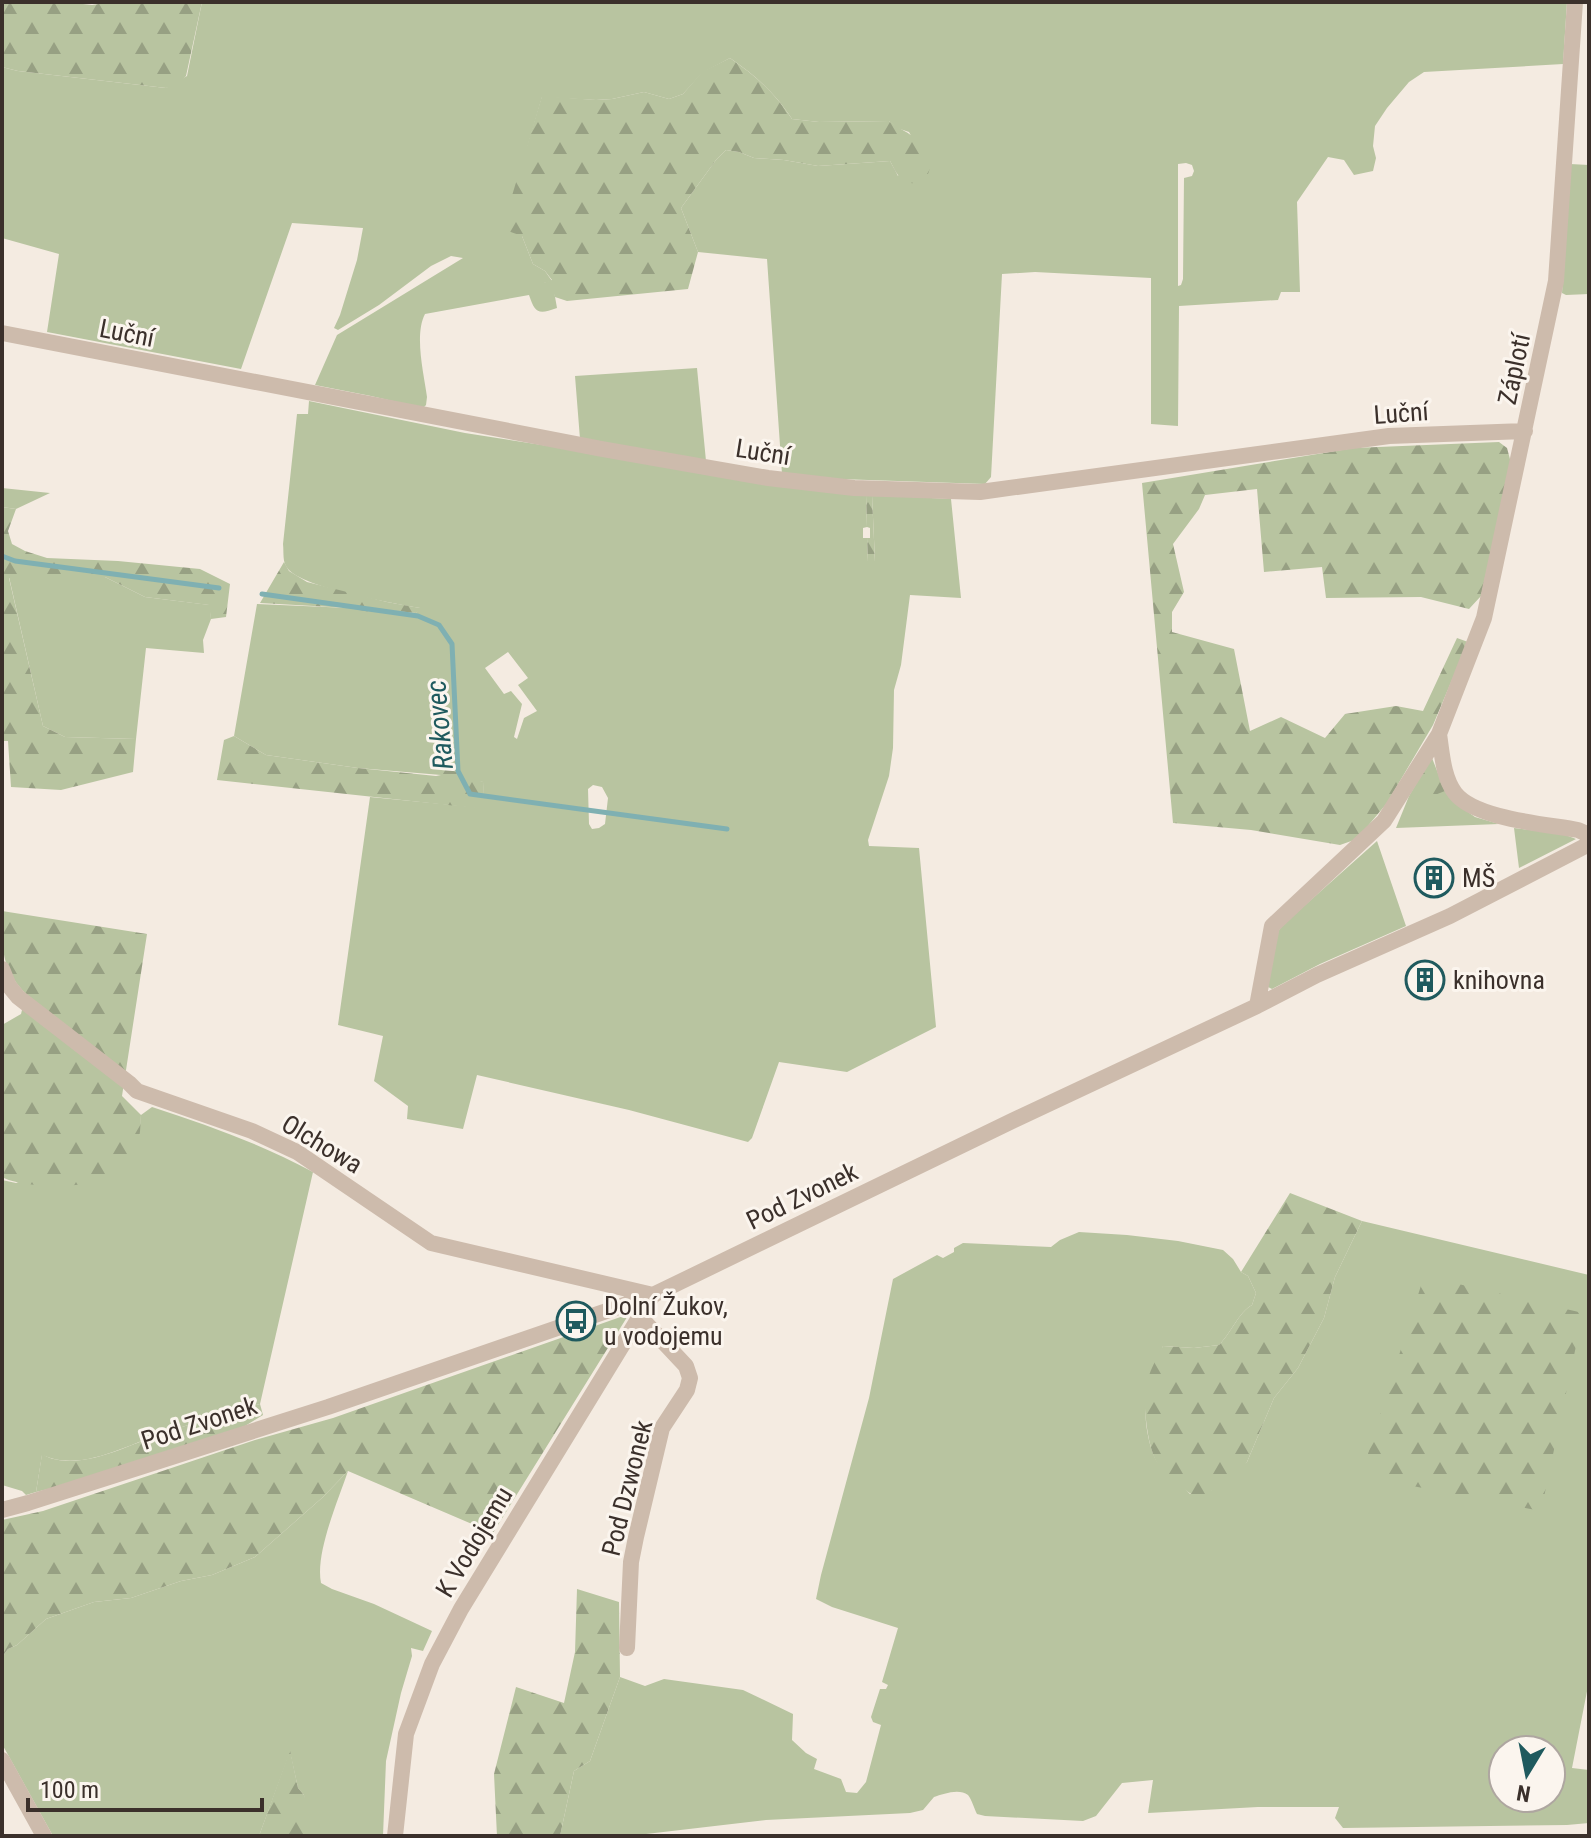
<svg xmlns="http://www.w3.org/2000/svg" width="1591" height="1838" font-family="'Roboto Condensed',sans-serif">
<defs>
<pattern id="forest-firs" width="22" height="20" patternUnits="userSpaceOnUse" patternTransform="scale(2)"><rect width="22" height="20" fill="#b8c4a0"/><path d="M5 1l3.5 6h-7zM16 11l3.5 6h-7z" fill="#97a083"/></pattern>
</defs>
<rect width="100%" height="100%" fill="#f4ebe1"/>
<path fill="#b8c4a0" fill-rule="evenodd" d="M202,2H1567L1563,64L1424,72L1409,82L1387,108L1375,126L1373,146L1376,158L1373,171L1354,175L1344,160L1328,157L1297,202L1300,292H1281L1278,300L1179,306L1178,426L1151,424V278L1035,272L1002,274L991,477L985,484L839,479L782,474L767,259L698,252L681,208L716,160L726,150L739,152L754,158L784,160L818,166L890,161L898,176L918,149L909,132L897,128L889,121L819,122L792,119C775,93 756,76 730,58L702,73L683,94L669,99L644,92L612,99L596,100L542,97L527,148L522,236L533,264L545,271L552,281L544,283L554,291L557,308C538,315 535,313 529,295L425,314C414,335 424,374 427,397L426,405L423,408L371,396L315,385L337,335L463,258L451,256L431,266L379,305L338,330L334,328L340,315L357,260L363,228L292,223L241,369L47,332L59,254L2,238V67L18,71L166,88L187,76ZM1186,163L1192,165L1194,171L1192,176L1184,178L1183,279L1181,285L1178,286V164Z
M1570,164L1589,165V294L1566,295L1562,293Z
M697,368L706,461L580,439L575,376Z
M309,401L465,433L866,495L867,527L863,528V538H867L868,562L875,561L872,495L951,499L961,598L910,595L901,665L894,690L893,748L889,776L868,840L869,846L919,848L936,1027L847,1072L779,1062L752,1138L748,1142L629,1110L477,1075L463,1129L407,1119L408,1106L374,1081L383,1036L338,1025L370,797L484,808L483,782L441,775L358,768L266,755L234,736L257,604L349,608L376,612L386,610L416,613L420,608C392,603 304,588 288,569C282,562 284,553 283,544L297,414H308ZM508,652L528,678L518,685L537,711L524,718L517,739L514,737L522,704L511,691L504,694L485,668ZM593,785L602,787L608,798L605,824L599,828L592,829L589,824L588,789Z
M2,488L50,493L16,509L2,507Z
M9,577H105L145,597L210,605L211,619L203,640L204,653L146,648L136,739L65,737L43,726Z
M1419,779L1445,791L1454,802L1475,817L1499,824L1396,828L1409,796Z
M1514,828L1563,834L1576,839L1519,868Z
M1377,841L1406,926L1320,964L1272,989L1268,987L1277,932L1285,923Z
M152,1107C207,1125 261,1144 313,1172L260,1404C229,1413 197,1422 166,1432C128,1444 82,1473 42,1455L36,1492L26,1495L22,1491L2,1485V1180L16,1183L139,1136L141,1115Z
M1362,1221L1589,1275V1681L1572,1768L1589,1770V1823L1567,1825L1343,1828L1335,1818L1339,1807H1258L1148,1813L1153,1780L1122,1783L1096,1816L1083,1821L985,1816L977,1814C974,1808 972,1800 968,1795C959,1788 943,1794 934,1797L923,1810L910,1813L766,1820L629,1836H560L574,1771L590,1761L620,1677L645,1686L664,1679L743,1690L793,1714L792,1740L806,1753L817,1759L814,1769L841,1779L846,1792L857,1793L866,1782L881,1725L873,1722L871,1717L880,1689H886L888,1685L882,1682L898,1628L832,1607L816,1599L821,1575L869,1398L893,1279L937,1255L943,1258L954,1252V1248L963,1243L1051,1247L1060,1240L1079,1232L1127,1235L1178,1241L1223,1250L1233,1259L1241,1272L1248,1276L1256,1293L1252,1305C1239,1312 1231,1333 1219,1345L1194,1348L1163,1346C1157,1366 1149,1387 1146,1408C1144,1422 1150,1452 1158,1463C1167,1476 1180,1483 1190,1494L1212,1490L1247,1462L1274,1398L1298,1368L1324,1318L1335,1277ZM1503,1750H1551V1798H1503Z
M348,1471C338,1501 315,1553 321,1583L332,1589L374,1604L432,1631L423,1651L411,1648L412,1656L401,1693L386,1761L383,1836H308L304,1795L298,1788L290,1752L259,1836H53L2,1744V1657L8,1649L17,1645L46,1619L94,1602L131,1598L181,1581L212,1575L255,1557L323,1497Z"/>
<path fill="url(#forest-firs)" d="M2,2H65L92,5L112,2H202L186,76L176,86L166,88L18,71L2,67Z
M730,58C757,77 774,92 792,119L819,122L889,121C899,129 909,132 918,141V149C941,163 926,189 907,182C898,179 894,168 890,161L818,166L784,160L754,158L739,152L726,150L716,160L681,208L698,252L688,289L567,301L555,297L553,291L545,292L543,283L552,280L545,271L533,264L522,236L502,229L542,96L596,100L612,99L644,92L669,99L683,94L702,72Z
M1499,442L1507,448L1511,463L1481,596L1469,609L1421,597L1326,598L1322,567L1264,572L1257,489L1205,495L1199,509L1173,544L1184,592L1172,612V632L1234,649L1250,731L1281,717L1325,738L1345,714L1396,706L1423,711L1457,638L1468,642L1433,725L1387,803L1357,839L1340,845L1251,830L1173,823L1142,483L1354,448Z
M866,495H872L875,562H868L867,538H870V528L867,527Z
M2,507L16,509L8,531L12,544L25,551L47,558L118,561L200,569L230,584L226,617L211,619L209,605L145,597L105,577L9,578L43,726L65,737L136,739L133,772L61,790L11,787L8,741H2Z
M284,562L289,571L307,582L387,602L420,608V610L416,613L386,610L376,613L349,608L260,603Z
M234,736L266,755L358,768L436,776L441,775L445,768L483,782L485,809L217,780L224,740Z
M1432,758L1445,791L1427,798L1419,779Z
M2,911L147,934L122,1096L141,1115C140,1133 140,1154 127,1168C109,1190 25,1190 2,1177V1025L21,1014L26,994C0,968 2,946 2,911Z
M1290,1193L1362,1221L1335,1277L1324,1318L1298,1368L1274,1398L1247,1462L1227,1490H1212L1203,1501C1189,1494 1164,1475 1156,1461C1147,1443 1143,1406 1146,1386C1149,1372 1156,1359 1163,1346L1194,1348L1219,1345C1231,1333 1239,1312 1252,1305L1256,1293L1248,1276L1241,1272Z
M1424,1276L1583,1313L1541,1511L1361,1476Z
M629,1314L493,1533L348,1471L323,1497L255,1557L212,1575L181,1581L131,1598L94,1602L46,1619L17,1645L8,1649L2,1657V1520L43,1511L255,1440L333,1418Z
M260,1404L263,1415L245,1426L110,1474L36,1492L42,1454C76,1475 132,1443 166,1432C197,1422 229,1413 260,1404Z
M577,1589L619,1602L620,1677L590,1761L574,1771L560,1836H497L494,1774L516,1687L564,1703L575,1652Z
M290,1750L298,1788L304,1795L311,1815L308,1836H259Z"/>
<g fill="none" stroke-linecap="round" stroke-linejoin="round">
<path stroke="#7fb0b2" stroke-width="5" d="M2,556L15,561L219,588
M262,594L418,616L439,625L452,644L458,771L470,794L727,829"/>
<path stroke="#cdbbac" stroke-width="16" d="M2,333L602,449L768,478L854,488L980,492L1389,436L1525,431
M1439,734C1442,753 1443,777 1455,793C1475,819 1546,824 1578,830L1589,835
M2,969L9,986L18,997L129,1083L137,1091L252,1131L297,1152L431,1243L653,1295L461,1609L432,1664L406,1734L395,1836
M1257,1006L1272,926L1384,821L1439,734L1484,618L1556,281L1575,2
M2,1510L28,1503L328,1407L653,1295L1012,1121L1257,1006L1317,975L1450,916L1589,844
M627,1648L631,1562L636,1537L662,1428L687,1390L690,1378L686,1366L640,1317
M2,1760L44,1836"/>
</g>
<defs>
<symbol id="building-ring" viewBox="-11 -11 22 22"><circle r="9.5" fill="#fbf5ee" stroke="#1f5a5e" stroke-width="1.5"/><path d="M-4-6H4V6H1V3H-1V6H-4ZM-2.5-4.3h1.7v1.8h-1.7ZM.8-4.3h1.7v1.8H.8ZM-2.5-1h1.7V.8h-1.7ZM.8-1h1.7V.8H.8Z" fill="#1f5a5e"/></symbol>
<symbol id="bus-ring" viewBox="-11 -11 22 22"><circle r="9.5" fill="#fbf5ee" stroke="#1f5a5e" stroke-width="1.5"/><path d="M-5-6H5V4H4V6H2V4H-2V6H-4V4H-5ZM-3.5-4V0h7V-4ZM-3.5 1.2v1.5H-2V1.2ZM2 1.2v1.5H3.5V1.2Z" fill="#1f5a5e"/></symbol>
</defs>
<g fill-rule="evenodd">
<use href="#building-ring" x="1412" y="856" width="44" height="44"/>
<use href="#building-ring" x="1403" y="958" width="44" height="44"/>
<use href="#bus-ring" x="554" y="1299" width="44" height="44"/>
</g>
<g text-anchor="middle" stroke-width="6" stroke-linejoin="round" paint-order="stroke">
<g font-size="26" fill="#3b302b" stroke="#fbf5ee">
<text transform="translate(127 333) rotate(11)" y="9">Luční</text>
<text transform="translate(1514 369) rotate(-78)" y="9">Záplotí</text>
<text transform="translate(1401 413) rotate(-4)" y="9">Luční</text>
<text transform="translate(763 452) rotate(9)" y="9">Luční</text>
<text transform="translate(322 1144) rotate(31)" y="9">Olchowa</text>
<text transform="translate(802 1196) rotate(-26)" y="9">Pod Zvonek</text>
<text transform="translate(199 1423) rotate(-18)" y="9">Pod Zvonek</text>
<text transform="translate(627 1488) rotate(-76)" y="9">Pod Dzwonek</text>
<text transform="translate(474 1542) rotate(-59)" y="9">K Vodojemu</text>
</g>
<g font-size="26" fill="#3b302b" stroke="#fbf5ee" text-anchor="start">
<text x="1462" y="887">MŠ</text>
<text x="1453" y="989">knihovna</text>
<text x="604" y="1315">Dolní Žukov,<tspan x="604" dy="30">u vodojemu</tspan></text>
</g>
<g font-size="28" font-style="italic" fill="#1f5a5e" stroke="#fbf5ee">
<text transform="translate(439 725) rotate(-95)" y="10">Rakovec</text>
</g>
</g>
<rect width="1591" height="1838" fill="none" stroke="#3b302b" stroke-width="8"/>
<g transform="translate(1527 1774) rotate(190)"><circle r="38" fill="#fbf5ee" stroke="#aea6a0" stroke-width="2"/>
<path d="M0-6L14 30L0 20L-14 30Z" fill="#1f5a5e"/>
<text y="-12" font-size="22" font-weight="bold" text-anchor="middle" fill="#3b302b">N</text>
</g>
<path d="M28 1798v12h234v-12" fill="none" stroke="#3b302b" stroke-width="4"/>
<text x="40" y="1798" font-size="24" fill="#3b302b" stroke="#fbf5ee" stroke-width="6" paint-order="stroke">100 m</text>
</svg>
